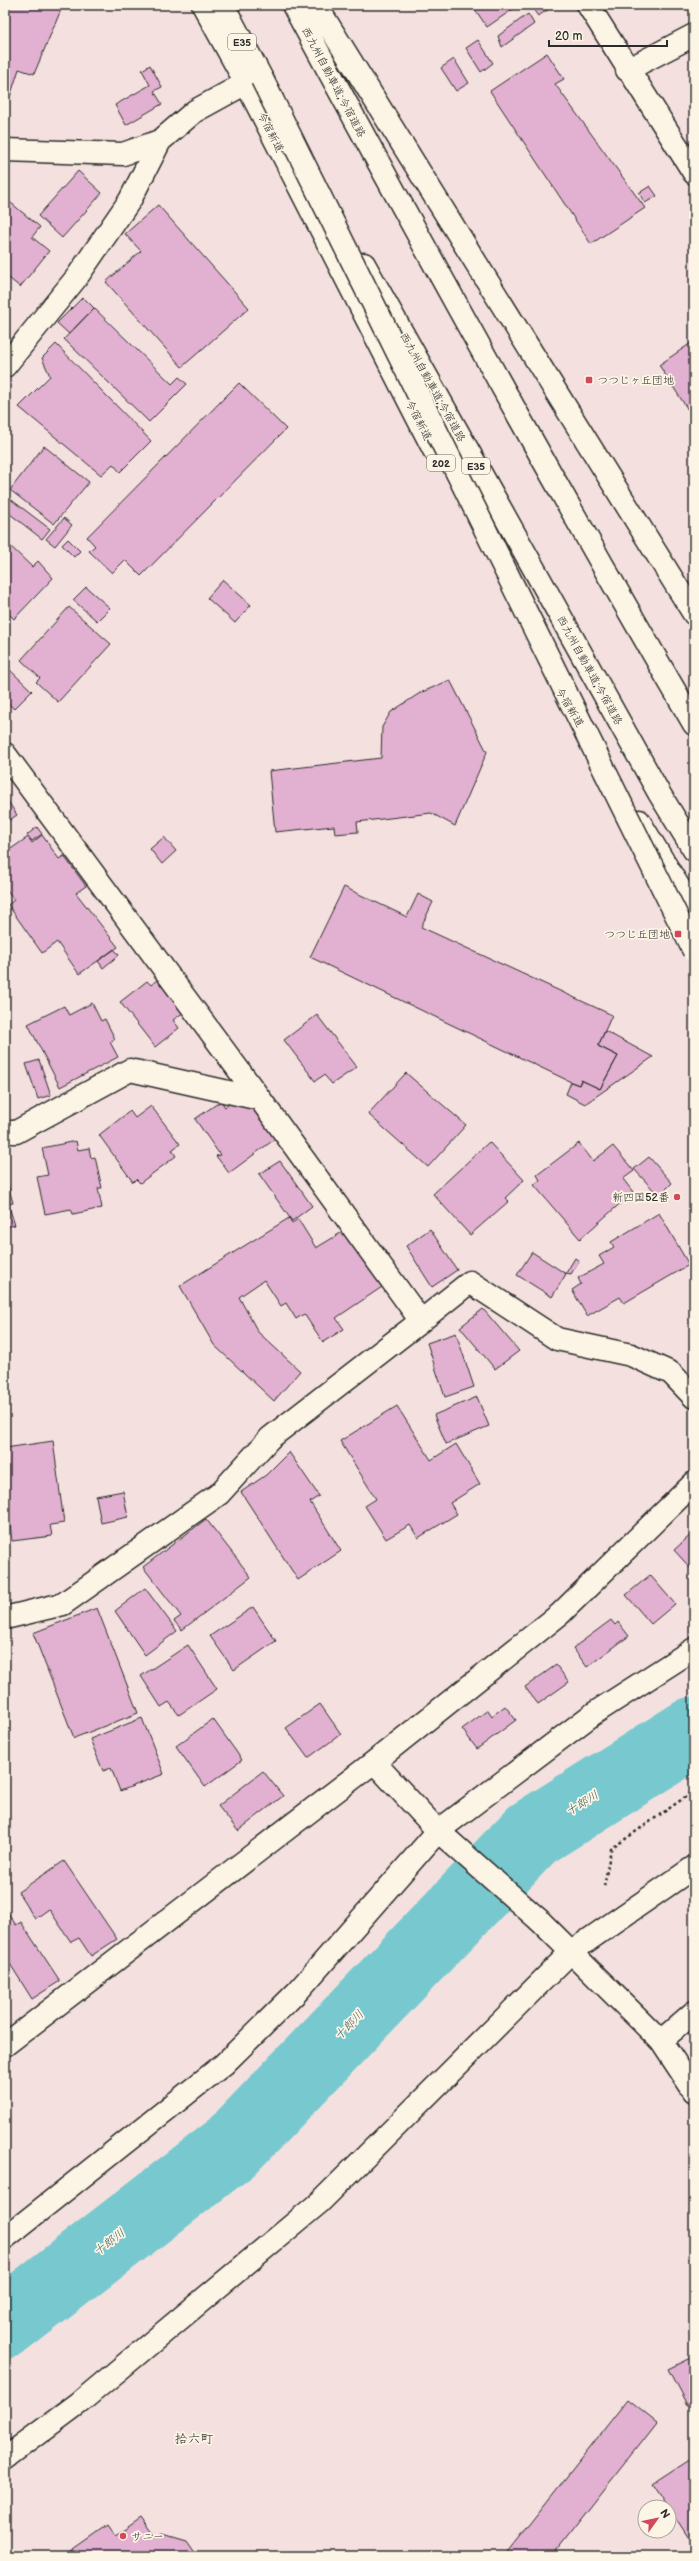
<svg xmlns="http://www.w3.org/2000/svg" width="699" height="2561" font-family="'Balsamiq Sans','Klee One',sans-serif">
<rect width="100%" height="100%" fill="#f4e1df"/>
<filter id="ink" filterUnits="userSpaceOnUse"><feTurbulence type="fractalNoise" baseFrequency=".025" numOctaves="2"/><feDisplacementMap in="SourceGraphic" scale="8" xChannelSelector="R" yChannelSelector="G"/><feConvolveMatrix kernelMatrix="1 2 1 2 8 2 1 2 1" color-interpolation-filters="sRGB"/></filter>
<g filter="url(#ink)">
<g fill="none" stroke-linecap="round" stroke-linejoin="round">
<path stroke="#78c9cf" stroke-width="71" d="M5,2323L231,2148L532,1834L694,1732"/>
</g>
<path fill="#e2b1d1" stroke="#2b2b2b" d="M5,5H63L34,74L19,69L10,97L5,95Z
M472,5H515L516,7L487,27Z
M530,5H553L554,6L538,16Z
M528,14L534,24L502,47L498,36Z
M478,40L493,63L481,72L466,48Z
M547,53L564,79L555,84L645,208L591,244L490,91Z
M454,59L469,83L456,91L441,68Z
M150,65L162,87L154,91L162,104L126,125L115,105L150,85L142,70Z
M78,171L102,193L62,238L38,216Z
M650,186L657,196L645,203L639,193Z
M5,198L40,227L32,237L49,251L20,287L5,275Z
M158,205L249,308L182,367L106,282L141,251L125,234Z
M83,297L94,308L69,334L57,323Z
M94,308L172,384L179,377L187,384L149,422L64,339Z
M694,341V419L659,365Z
M56,344L151,441L120,472L113,464L101,475L19,407L50,376L42,358Z
M239,383L286,429L141,576L125,560L112,573L89,551L95,546L87,537Z
M44,446L89,482L54,524L10,490Z
M5,495L50,529L42,539L5,510Z
M64,518L72,525L55,546L46,539Z
M68,539L80,551L74,557L62,545Z
M5,541L32,567L38,561L53,578L14,619L5,610Z
M223,580L251,605L235,623L207,598Z
M86,587L110,608L97,621L73,600Z
M69,607L111,644L58,702L36,682L40,678L21,660Z
M9,669L32,691L14,709L5,700V673Z
M450,680L487,752L455,826L431,813L357,822L358,832L335,834L334,826L275,832L269,771L381,758L382,727L391,712L420,693Z
M5,797L17,815L5,823Z
M37,827L42,834L32,841L27,835Z
M42,835L59,859L64,856L86,886L76,893L118,947L79,974L57,942L42,953L8,905L14,900L5,887V853L28,837L32,843Z
M164,837L176,851L162,864L150,849Z
M344,887L407,917L418,894L433,902L421,927L612,1015L598,1046L618,1056L600,1089L581,1080L579,1085L571,1082L310,957Z
M114,949L119,955L103,968L98,961Z
M158,979L184,1012L173,1020L179,1028L155,1047L120,1002L147,981L151,985Z
M92,1003L101,1021L105,1019L115,1039L110,1042L118,1057L60,1087L28,1024L64,1006L69,1015Z
M317,1015L357,1067L332,1084L324,1075L315,1081L284,1040Z
M605,1031L653,1057L585,1104L566,1094L571,1082L579,1085L581,1080L600,1089L618,1056L598,1046Z
M39,1060L51,1095L38,1099L26,1064Z
M406,1073L466,1125L428,1167L368,1114Z
M240,1097L250,1101L275,1139L229,1173L216,1156L220,1155L195,1119L221,1101L225,1107Z
M151,1106L180,1144L172,1150L176,1156L140,1183L136,1179L133,1182L99,1135L130,1111L135,1118Z
M76,1141L78,1150L89,1148L91,1158L95,1157L102,1188H98L102,1208L73,1214L71,1209L45,1214L37,1177L48,1175L42,1148Z
M489,1142L524,1180L505,1198L509,1201L470,1235L433,1194Z
M579,1143L593,1161L613,1146L634,1171L623,1179L633,1192L580,1239L534,1185L540,1180L537,1175Z
M649,1157L672,1183L659,1196L634,1169Z
M280,1161L312,1206L292,1221L259,1174Z
M5,1174L13,1203L8,1204L15,1225L5,1227Z
M659,1213L689,1265L624,1303L620,1297L587,1316L572,1290L581,1284L578,1278L604,1264L599,1256L614,1247L611,1242Z
M289,1218L292,1223L298,1219L316,1248L344,1231L382,1287L336,1318L344,1329L323,1342L304,1314L296,1319L286,1303L281,1306L264,1280L239,1297L258,1332L300,1371L274,1401L214,1345L180,1286Z
M430,1229L457,1270L432,1287L406,1246Z
M532,1252L566,1274L552,1297L517,1275Z
M575,1258L579,1261L571,1274L566,1273Z
M483,1309L519,1351L495,1369L460,1327Z
M456,1333L474,1387L445,1397L427,1343Z
M477,1397L489,1426L446,1444L434,1415Z
M397,1406L431,1460L456,1444L480,1484L450,1503L457,1514L418,1538L410,1525L386,1539L365,1506L376,1499L340,1441Z
M53,1441L64,1523L50,1525L52,1536L12,1541L10,1524H5V1448Z
M289,1452L319,1496L310,1502L341,1551L298,1580L241,1492L266,1475Z
M123,1491L128,1517L101,1523L96,1496Z
M206,1519L251,1577L182,1630L174,1621L181,1616L143,1567Z
M694,1532V1572L674,1550Z
M650,1575L675,1604L651,1624L626,1595Z
M145,1588L177,1631L145,1655L115,1611Z
M253,1607L276,1641L234,1670L210,1636Z
M97,1608L138,1713L74,1738L33,1633Z
M611,1620L615,1625L618,1622L629,1636L587,1667L573,1648Z
M188,1645L217,1689L179,1715L169,1702L161,1707L141,1676Z
M556,1665L569,1682L538,1704L525,1687Z
M320,1704L341,1734L308,1758L286,1728Z
M505,1706L516,1720L477,1749L462,1729L488,1710L492,1716Z
M142,1718L164,1774L120,1791L111,1768L103,1771L90,1739Z
M213,1719L242,1760L205,1787L176,1746Z
M263,1771L283,1796L238,1831L218,1806Z
M64,1861L117,1939L91,1956L79,1938L71,1942L49,1909L35,1919L18,1892Z
M5,1909L16,1925L21,1922L60,1981L32,1999L7,1959L5,1961Z
M694,2356V2402L687,2405L668,2369Z
M628,2399L657,2422L552,2556H504Z
M694,2457V2543L692,2544L653,2484Z
M141,2517L156,2538L163,2533L187,2540L198,2556H64L108,2525L115,2535Z"/>
<g fill="none" stroke-linecap="round" stroke-linejoin="round">
<defs>
<path id="street" d="M588,5L694,173
M627,70L694,35
M5,150L123,154L160,141L195,111L246,83
M5,366L77,277L130,200L160,141
M5,754L260,1099L421,1321L270,1438L219,1494L63,1604L5,1618
M5,1132H16L130,1070L260,1099
M421,1321L470,1282L557,1339L631,1355L671,1373L694,1397
M374,1762L438,1831L539,1920
M661,2041L694,2012
M5,2045L374,1762L560,1614L694,1483
M5,2238L224,2064L298,1991L438,1831L593,1714L694,1649"/>
<path id="secondary" d="M539,1920L661,2041L694,2091
M5,2458L79,2403L320,2202L571,1952L694,1867"/>
<path id="highway" d="M203,5L246,83L434,450
M223,5L271,96
M293,5C423,246 556,487 694,724
M316,5L694,614
M364,264L659,793L694,850
M639,821L694,912"/>
</defs>
<use href="#street" stroke="#2b2b2b" stroke-width="25"/>
<use href="#secondary" stroke="#2b2b2b" stroke-width="25"/>
<use href="#highway" stroke="#2b2b2b" stroke-width="25"/>
<path stroke="#2b2b2b" stroke-width="2.5" stroke-dasharray="3 3" stroke-linecap="butt" d="M604,1886L611,1849L694,1791"/>
<use href="#street" stroke="#fcf5e5" stroke-width="22"/>
<use href="#secondary" stroke="#fcf5e5" stroke-width="22"/>
<use href="#highway" stroke="#fcf5e5" stroke-width="22"/>
<defs>
<path id="highway-bridge" d="M262,79L694,951"/>
</defs>
<use href="#highway-bridge" stroke="#2b2b2b" stroke-width="25" stroke-linecap="butt"/>
<use href="#highway-bridge" stroke="#fcf5e5" stroke-width="22"/>
</g>
</g>
<g fill="#d1495b" stroke="#fcf5e5" stroke-width="1.5">
<rect x="585" y="376" width="8" height="8" rx="2"/>
<rect x="674" y="930" width="8" height="8" rx="2"/>
<circle cx="677" cy="1197" r="4"/>
<circle cx="123" cy="2536" r="4"/>
</g>
<g text-anchor="middle" stroke-width="3.5" stroke-linejoin="round" paint-order="stroke">
<g fill="#fcf5e5" stroke="#6a6863" stroke-width="1">
<rect x="228" y="34" width="28" height="16" rx="3"/>
<rect x="427" y="455" width="28" height="16" rx="3"/>
<rect x="462" y="458" width="28" height="16" rx="3"/>
</g>
<g font-size="10" font-weight="bold" fill="#2b2b2b">
<text x="242" y="46">E35</text>
<text x="441" y="467">202</text>
<text x="476" y="470">E35</text>
</g>
<g font-size="11" fill="#2b2b2b" stroke="#fcf5e5">
<text transform="translate(334 82) rotate(62)" y="4">西九州自動車道;今宿道路</text>
<text transform="translate(271 132) rotate(63)" y="4">今宿新道</text>
<text transform="translate(433 387) rotate(61)" y="4">西九州自動車道;今宿道路</text>
<text transform="translate(419 420) rotate(63)" y="4">今宿新道</text>
<text transform="translate(590 670) rotate(61)" y="4">西九州自動車道;今宿道路</text>
<text transform="translate(570 707) rotate(59)" y="4">今宿新道</text>
</g>
<g font-size="11" fill="#2b2b2b" stroke="#fcf5e5" text-anchor="start">
<text x="597" y="384">つつじヶ丘団地</text>
<text x="670" y="938" text-anchor="end">つつじ丘団地</text>
<text x="669" y="1201" text-anchor="end">新四国52番</text>
<text x="131" y="2540">サニー</text>
</g>
<g font-size="12" font-style="italic" fill="#425a5c" stroke="#fcf5e5">
<text transform="translate(582 1803) rotate(-32)" y="4">十郎川</text>
<text transform="translate(349 2025) rotate(-46)" y="4">十郎川</text>
<text transform="translate(109 2242) rotate(-38)" y="4">十郎川</text>
</g>
<g font-size="13" fill="#2b2b2b" stroke="#fcf5e5">
<text x="194" y="2443">拾六町</text>
</g>
</g>
<rect width="699" height="2561" fill="none" stroke="#fcf5e5" stroke-width="20"/>
<rect x="10" y="10" width="679" height="2541" fill="none" stroke="#2b2b2b" stroke-width="1.5" filter="url(#ink)"/>
<g transform="translate(657 2519) rotate(57)"><circle r="19" fill="#fcf5e5" stroke="#a8a49b"/>
<path d="M0-3L7 15L0 10L-7 15Z" fill="#d1495b"/>
<text y="-6" font-size="11" font-weight="bold" text-anchor="middle" fill="#2b2b2b">N</text>
</g>
<path d="M549 40v6h118v-6" fill="none" stroke="#2b2b2b" stroke-width="2"/>
<text x="555" y="40" font-size="12" fill="#2b2b2b" stroke="#fcf5e5" stroke-width="3" paint-order="stroke">20 m</text>
</svg>
